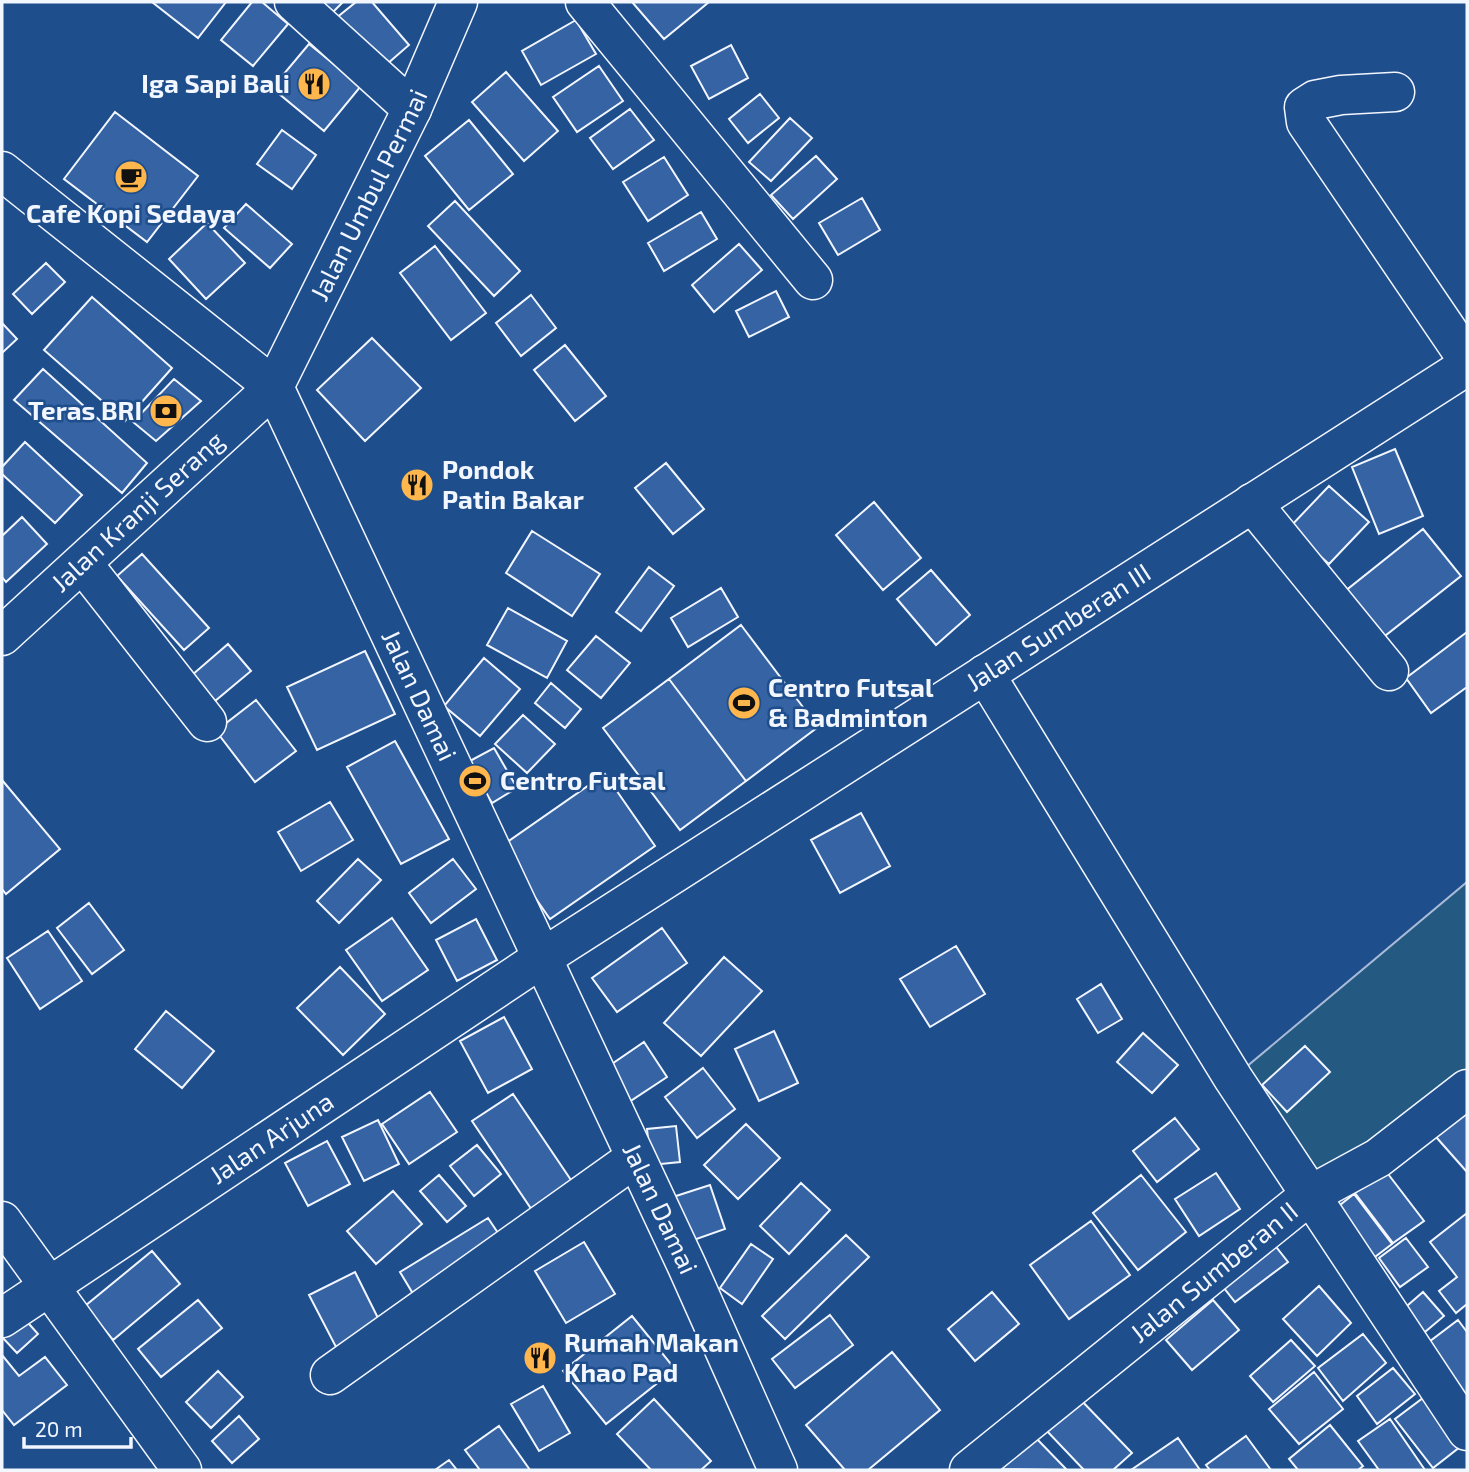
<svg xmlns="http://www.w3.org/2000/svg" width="1469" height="1472" font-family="'Exo 2',sans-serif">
<rect width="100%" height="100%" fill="#1f4e8c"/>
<path fill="#245a82" stroke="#a8bbd7" stroke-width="2" d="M1467,882V1076L1310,1195L1233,1078Z"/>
<path fill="#3563a3" stroke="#f2f6ff" stroke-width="2" d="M152,2H226L198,38Z
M252,2H262L288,24L253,66L221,40Z
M305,2H343L325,20Z
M356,2H372L409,45L379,71L335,19Z
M632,2H709L664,39Z
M576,20L596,54L541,85L522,51Z
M309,44L361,86L324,131L272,88Z
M731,45L748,78L709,99L691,66Z
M599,66L623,101L577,132L553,97Z
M506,72L558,131L524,161L472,102Z
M760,94L779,118L748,143L729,119Z
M630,109L654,140L613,169L590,138Z
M115,112L198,176L147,242L64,179Z
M790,118L812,138L771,181L749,162Z
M469,120L513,174L469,210L425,156Z
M282,130L316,155L292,189L257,164Z
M816,156L837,179L793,219L771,195Z
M664,157L688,195L648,221L623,182Z
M862,198L880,230L838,255L819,223Z
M455,201L520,271L494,296L428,226Z
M246,204L292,244L270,268L224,228Z
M701,212L717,239L664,271L648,243Z
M207,223L245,263L206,299L169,259Z
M739,244L762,270L714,312L692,285Z
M435,246L486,313L451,340L400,273Z
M46,263L65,282L32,314L13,294Z
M776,291L789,317L749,337L736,311Z
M531,295L556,328L521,356L496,323Z
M92,297L172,368L125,421L44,350Z
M2,323L17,339L2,353Z
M372,338L421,388L365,441L317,390Z
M565,345L606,396L575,421L534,370Z
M43,369L147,463L122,493L14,400Z
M174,379L201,401L156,441L133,422Z
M25,442L82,495L55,523L2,474V467Z
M1395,449L1423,516L1379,534L1352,467Z
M666,463L704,509L673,534L635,488Z
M1329,486L1369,522L1329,564L1289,528Z
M874,502L921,558L883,590L836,535Z
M22,517L47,544L6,582L2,577V536Z
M1423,529L1461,576L1381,639L1344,592Z
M532,531L600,574L572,616L506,573Z
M142,554L209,628L184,650L117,576Z
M649,567L674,586L641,631L616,612Z
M931,570L970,615L936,645L897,599Z
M721,588L738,617L688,647L671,618Z
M508,608L567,641L547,678L487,645Z
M741,625L818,727L746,781L669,679Z
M1467,632V687L1431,713L1406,678Z
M596,636L630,663L601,698L567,670Z
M228,644L251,671L215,701L192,675Z
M365,651L395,714L317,750L287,687Z
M484,658L520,689L480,736L444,706Z
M669,679L746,781L680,830L603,728Z
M551,683L581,709L565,728L535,703Z
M256,700L296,751L255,782L216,731Z
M523,715L555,744L527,773L495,744Z
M395,741L449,839L401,864L347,767Z
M494,748L517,788L492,803L468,762Z
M605,774L655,846L550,919L500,847Z
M2,780L60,849L6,894L2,889Z
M330,802L353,840L301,871L278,832Z
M861,813L890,866L840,893L811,840Z
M358,859L381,880L339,923L317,901Z
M453,859L476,889L431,923L409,893Z
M89,903L124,950L92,974L57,928Z
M392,918L428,970L382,1001L346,950Z
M476,919L497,960L457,981L436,940Z
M662,928L687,963L617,1012L592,978Z
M48,931L82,981L40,1009L7,958Z
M956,946L985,994L930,1027L900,979Z
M724,957L762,991L701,1056L664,1023Z
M340,967L385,1014L343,1055L297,1008Z
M1101,984L1122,1019L1098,1033L1077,999Z
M166,1011L214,1051L182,1088L135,1049Z
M504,1017L532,1069L488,1093L460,1041Z
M774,1031L798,1083L759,1101L735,1049Z
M1143,1033L1178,1065L1152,1093L1117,1062Z
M644,1042L667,1077L629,1102L606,1068Z
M1305,1046L1330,1072L1287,1112L1262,1085Z
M703,1068L735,1109L697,1138L665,1097Z
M430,1092L457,1132L409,1164L382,1124Z
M513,1094L577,1189L536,1216L472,1121Z
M1467,1096V1172L1429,1129Z
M1175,1118L1199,1149L1157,1182L1133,1151Z
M378,1120L399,1164L364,1181L342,1137Z
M746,1124L780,1158L738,1199L704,1165Z
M676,1126L680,1162L651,1165L647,1129Z
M327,1141L350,1184L308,1206L285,1163Z
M477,1145L501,1174L474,1196L450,1166Z
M1385,1170L1424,1221L1393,1243L1355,1193Z
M1216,1173L1240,1209L1199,1236L1175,1199Z
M439,1175L466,1206L447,1222L420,1191Z
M1141,1175L1186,1232L1138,1270L1093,1213Z
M801,1183L830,1210L789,1254L760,1226Z
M710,1185L725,1229L688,1242L673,1197Z
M393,1191L422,1224L376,1264L347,1231Z
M1354,1194L1392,1244L1363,1266L1326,1216Z
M1467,1213V1304L1456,1313L1439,1291L1457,1277L1430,1242Z
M488,1218L504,1242L415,1297L400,1272Z
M1091,1221L1130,1275L1069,1319L1030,1265Z
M1266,1234L1288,1262L1235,1302L1213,1274Z
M846,1235L869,1257L785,1339L762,1316Z
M1406,1238L1428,1267L1400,1287L1379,1258Z
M584,1242L615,1294L566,1323L535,1271Z
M751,1244L773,1259L742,1304L720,1288Z
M152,1251L180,1284L113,1340L85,1306Z
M355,1272L381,1324L336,1347L309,1295Z
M1319,1286L1351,1323L1317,1356L1283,1319Z
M992,1292L1019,1324L975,1361L948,1329Z
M1423,1292L1444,1316L1413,1342L1393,1318Z
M198,1300L222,1328L161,1377L138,1349Z
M1213,1300L1239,1330L1192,1370L1166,1340Z
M21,1315L38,1334L17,1353L2,1337Z
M830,1315L853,1345L795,1388L772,1359Z
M632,1316L675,1369L606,1424L563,1371Z
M1458,1320L1467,1332V1406L1421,1348Z
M1363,1334L1386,1363L1343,1401L1318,1368Z
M1291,1340L1315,1366L1273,1402L1250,1376Z
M892,1352L940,1410L868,1470H845L806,1425Z
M2,1355L19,1376L45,1357L67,1385L14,1425L2,1410Z
M1393,1368L1415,1394L1377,1424L1357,1396Z
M218,1371L243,1397L211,1428L186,1402Z
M1314,1372L1343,1409L1299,1444L1269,1409Z
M543,1386L570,1433L539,1451L511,1404Z
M1427,1395L1465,1443L1433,1468L1395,1419Z
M1078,1397L1132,1453L1113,1470H1084L1045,1429Z
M654,1399L711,1461L701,1470H651L617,1434Z
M239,1416L259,1439L232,1463L212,1441Z
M1390,1419L1425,1470H1379L1358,1441Z
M1330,1425L1363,1466L1358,1470H1298L1289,1459Z
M499,1426L530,1470H480L465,1450Z
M1034,1436L1067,1470L1001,1469Z
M1246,1436L1271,1470H1210L1206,1465Z
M1178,1438L1200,1470H1131Z
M449,1460L457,1470H435Z"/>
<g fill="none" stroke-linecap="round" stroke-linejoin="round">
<defs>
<g id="minor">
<path d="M294,2L412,109"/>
<path d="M585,2L813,280"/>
<path d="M1395,92L1341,95L1315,100L1304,107L1306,122L1467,359"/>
<path d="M1252,503L1389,671"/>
<path d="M83,564L207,722"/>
<path d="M985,674L1233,1078L1467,1431"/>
<path d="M2,1221L182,1470"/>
<path id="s1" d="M2,1318L542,958L1467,366"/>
<path d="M330,1375L635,1158"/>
<path id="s2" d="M969,1470L1310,1195L1378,1158L1467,1089"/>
</g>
<g id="major">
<path id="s3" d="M2,171L274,387L686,1264L778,1470"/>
<path id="s4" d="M2,636L274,387L412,109L458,2"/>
</g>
</defs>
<use href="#minor" stroke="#f2f6ff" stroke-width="41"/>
<use href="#major" stroke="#f2f6ff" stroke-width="41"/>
<use href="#minor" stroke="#1f4e8c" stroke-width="38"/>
<use href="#major" stroke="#1f4e8c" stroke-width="38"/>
</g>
<defs>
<symbol id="restaurant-disc" viewBox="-11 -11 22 22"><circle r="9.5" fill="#ffb74d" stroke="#1f4e8c"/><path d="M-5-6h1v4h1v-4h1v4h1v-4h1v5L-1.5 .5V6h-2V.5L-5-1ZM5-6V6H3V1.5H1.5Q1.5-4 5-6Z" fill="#111"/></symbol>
<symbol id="cafe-disc" viewBox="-11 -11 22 22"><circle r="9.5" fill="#ffb74d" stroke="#1f4e8c"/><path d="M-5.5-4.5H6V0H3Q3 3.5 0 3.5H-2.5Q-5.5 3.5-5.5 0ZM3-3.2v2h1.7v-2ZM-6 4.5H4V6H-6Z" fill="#111"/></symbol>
<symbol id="bank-disc" viewBox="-11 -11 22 22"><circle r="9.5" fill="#ffb74d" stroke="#1f4e8c"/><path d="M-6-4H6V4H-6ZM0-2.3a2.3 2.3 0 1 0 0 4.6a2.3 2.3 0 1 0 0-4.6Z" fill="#111"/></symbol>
<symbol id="stadium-disc" viewBox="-11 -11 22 22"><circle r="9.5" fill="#ffb74d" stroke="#1f4e8c"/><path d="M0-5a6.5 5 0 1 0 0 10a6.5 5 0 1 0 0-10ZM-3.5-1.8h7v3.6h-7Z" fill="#111"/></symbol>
</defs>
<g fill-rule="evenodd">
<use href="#restaurant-disc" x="295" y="65" width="38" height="38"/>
<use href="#cafe-disc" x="112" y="158" width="38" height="38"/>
<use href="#bank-disc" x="147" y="392" width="38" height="38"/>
<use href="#restaurant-disc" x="398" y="466" width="38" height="38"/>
<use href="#stadium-disc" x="725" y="684" width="38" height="38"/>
<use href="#stadium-disc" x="456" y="762" width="38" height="38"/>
<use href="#restaurant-disc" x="521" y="1339" width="38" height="38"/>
</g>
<g text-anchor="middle" stroke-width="5" stroke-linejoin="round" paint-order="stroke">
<g font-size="26" font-weight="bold" fill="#f2f6ff" stroke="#1f4e8c" text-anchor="start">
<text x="290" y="93" text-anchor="end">Iga Sapi Bali</text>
<text x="131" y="223" text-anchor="middle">Cafe Kopi Sedaya</text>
<text x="142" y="420" text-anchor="end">Teras BRI</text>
<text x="442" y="479">Pondok<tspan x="442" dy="30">Patin Bakar</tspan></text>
<text x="768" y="697">Centro Futsal<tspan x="768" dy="30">&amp; Badminton</tspan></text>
<text x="500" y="790">Centro Futsal</text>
<text x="564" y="1352">Rumah Makan<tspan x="564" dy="30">Khao Pad</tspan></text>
</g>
<g font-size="26" fill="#f2f6ff" stroke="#1f4e8c">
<text dy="9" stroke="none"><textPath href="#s4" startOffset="583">Jalan Umbul Permai</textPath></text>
<text dy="9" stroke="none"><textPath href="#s4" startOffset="184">Jalan Kranji Serang</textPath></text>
<text dy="9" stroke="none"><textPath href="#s1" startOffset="1262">Jalan Sumberan III</textPath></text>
<text dy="9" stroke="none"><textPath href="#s3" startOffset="688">Jalan Damai</textPath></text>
<text dy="9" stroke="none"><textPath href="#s1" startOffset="324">Jalan Arjuna</textPath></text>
<text dy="9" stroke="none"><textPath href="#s3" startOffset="1255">Jalan Damai</textPath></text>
<text dy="9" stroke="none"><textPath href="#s2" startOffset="315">Jalan Sumberan II</textPath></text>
</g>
</g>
<rect width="1469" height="1472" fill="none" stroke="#f2f6ff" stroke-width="7"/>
<path d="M24 1437v10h107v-10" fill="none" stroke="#f2f6ff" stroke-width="3.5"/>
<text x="35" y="1437" font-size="21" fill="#f2f6ff" stroke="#1f4e8c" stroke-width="5" paint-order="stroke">20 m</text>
</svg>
